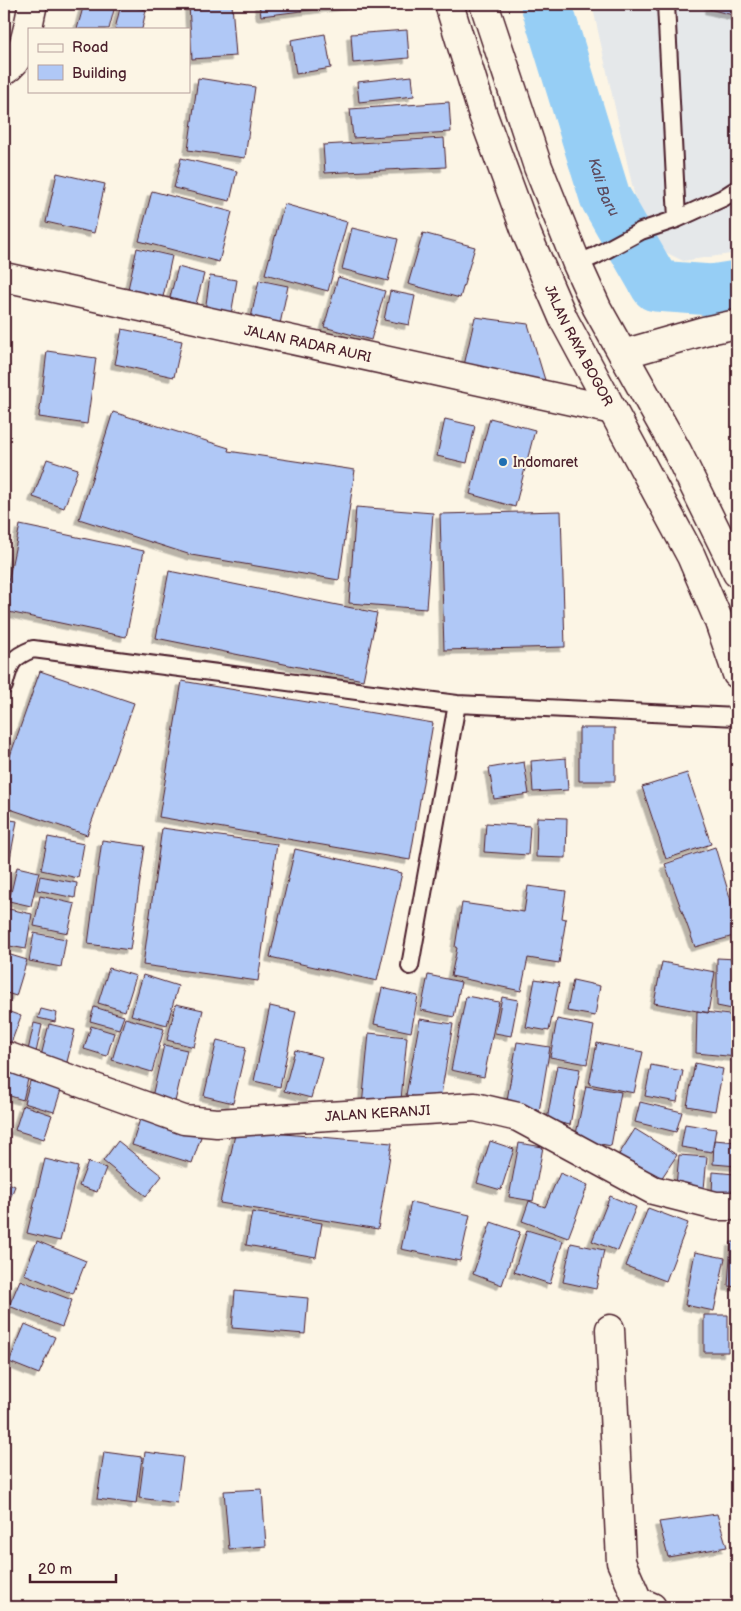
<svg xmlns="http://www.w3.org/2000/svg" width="741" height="1611" font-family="'Balsamiq Sans',sans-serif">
<defs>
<filter id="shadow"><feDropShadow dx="-4.5" dy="4.5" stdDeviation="0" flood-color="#0004"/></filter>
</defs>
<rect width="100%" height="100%" fill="#fcf5e5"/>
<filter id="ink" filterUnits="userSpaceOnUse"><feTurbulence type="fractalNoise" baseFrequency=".02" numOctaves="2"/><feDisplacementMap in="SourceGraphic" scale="10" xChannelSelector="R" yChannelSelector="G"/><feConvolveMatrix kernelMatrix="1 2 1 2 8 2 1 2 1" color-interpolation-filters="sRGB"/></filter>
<g filter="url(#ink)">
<path fill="#e5e8ea" d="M592,4H737V253L683,261L661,250L637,207Z"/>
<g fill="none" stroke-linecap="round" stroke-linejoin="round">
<path stroke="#96cef5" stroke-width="51" id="s1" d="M546,4L605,197L656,286L712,290L737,286"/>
</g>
<path fill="#b0c8f6" stroke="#4a1f2b" filter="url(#shadow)" d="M84,4H108L115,6L109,29H77Z
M121,4L146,10L142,29H115Z
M189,4H232L236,56L192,59Z
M259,4H350V5L261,16Z
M710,4H737V16L709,9Z
M407,30L409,58L353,63L351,34Z
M325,34L331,68L296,74L291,40Z
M412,76L414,96L359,102L357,82Z
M198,78L255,87L245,158L188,150Z
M449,102L451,132L353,138L350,109Z
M444,138L446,167L325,173L323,145Z
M181,158L237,171L230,201L174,188Z
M57,173L105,184L94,233L46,222Z
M152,191L232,212L219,262L139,241Z
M284,204L347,222L328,291L265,274Z
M352,228L398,239L388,281L342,269Z
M423,233L475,247L460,298L408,284Z
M137,248L172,256L163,297L128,289Z
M178,267L204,274L196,304L170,297Z
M210,276L237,280L231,315L205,311Z
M338,277L385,291L371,340L324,327Z
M259,280L288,286L280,324L251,318Z
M390,291L415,296L409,325L384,320Z
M475,317L528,324L548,390L463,370Z
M122,329L182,341L174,377L115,364Z
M47,351L96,358L87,424L39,417Z
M113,412L229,448L228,451L355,470L339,580L191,555L79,519Z
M490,418L535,430L515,507L470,494Z
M445,419L475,426L467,463L437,456Z
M47,459L78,469L64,508L33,497Z
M356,507L433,513L426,609L349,603Z
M561,511L565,647L444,650L440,514Z
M20,525L144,551L126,637L4,611V601Z
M169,571L377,613L363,680L156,638Z
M40,671L134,703L87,835L4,807V773Z
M182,681L433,723L410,860L159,817Z
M579,728H615V781H579Z
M566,758L568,790L533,792L531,761Z
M524,762L529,794L494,799L489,768Z
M687,773L711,844L666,859L642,787Z
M537,817L567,818L566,858L536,857Z
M4,819L17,821L4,891Z
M486,823L530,826L528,855L484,852Z
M162,828L277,844L258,981L143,965Z
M48,837L84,844L78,878L41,870Z
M102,840L145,846L130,950L88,944Z
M715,847L737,921V935L695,947L665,864Z
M295,849L402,873L377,981L270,957Z
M17,867L39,872L31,906L9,901Z
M40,876L77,883L75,898L37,890Z
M528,886L566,891L562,918L566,919L559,963L528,958L521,991L451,976L457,948L455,947L462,903L524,912Z
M40,896L75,904L68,933L34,926Z
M4,908L32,914L26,949L4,945Z
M34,933L66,939L61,967L29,961Z
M4,953L27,960L16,996L4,992Z
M717,958L737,959V1010L717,1006Z
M662,962L715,972L708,1013L654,1003Z
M109,968L136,976L125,1011L98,1003Z
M143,975L178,986L167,1025L131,1015Z
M428,975L461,982L454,1017L421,1010Z
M535,979L559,983L549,1031L526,1027Z
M573,980L600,986L595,1016L567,1011Z
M382,988L418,996L411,1032L374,1024Z
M466,996L499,1002L484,1077L451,1070Z
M502,997L518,1000L511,1036L495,1033Z
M176,1004L203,1010L194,1047L167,1040Z
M270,1006L296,1012L280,1087L254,1081Z
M94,1007L124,1016L119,1029L90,1021Z
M41,1009L57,1013L55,1022L38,1018Z
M4,1010L21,1016L7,1054L4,1052Z
M697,1011L737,1016V1057L696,1053Z
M125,1018L164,1029L152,1072L112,1060Z
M420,1019L453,1024L440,1101L406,1095Z
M557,1019L594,1026L587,1064L550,1057Z
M34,1023L42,1025L35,1057L27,1055Z
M49,1024L75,1030L65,1070L39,1064Z
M91,1026L114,1033L107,1056L84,1049Z
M369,1033L407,1037L400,1110L362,1106Z
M217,1040L246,1047L233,1103L204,1096Z
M517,1042L550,1047L539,1112L506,1106Z
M597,1043L643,1052L634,1093L589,1084Z
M164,1045L187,1050L174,1106L151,1101Z
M295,1050L322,1057L311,1098L284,1091Z
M4,1060L31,1067L23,1100L4,1094Z
M695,1063L723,1069L715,1111L687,1106Z
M557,1065L580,1069L570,1125L547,1120Z
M651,1065L683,1071L677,1102L645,1096Z
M30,1081L61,1090L54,1112L24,1103Z
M586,1086L621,1092L611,1146L575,1139Z
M640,1102L682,1112L676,1132L635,1122Z
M23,1105L52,1115L44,1139L15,1130Z
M140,1119L201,1137L192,1163L132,1145Z
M685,1124L716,1129L712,1152L681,1147Z
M635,1129L677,1155L659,1182L618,1156Z
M236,1130L392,1143L378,1229L220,1203Z
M714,1140L737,1142V1166L713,1164Z
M118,1141L162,1176L146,1196L103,1161Z
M490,1141L514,1149L501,1190L477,1183Z
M519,1143L543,1147L533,1201L509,1197Z
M679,1155L707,1157L704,1189L676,1186Z
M45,1159L78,1167L60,1241L27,1233Z
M88,1162L106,1168L97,1192L79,1186Z
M713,1172L735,1174V1194L712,1192Z
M560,1173L588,1185L568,1238L522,1221L529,1201L545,1207Z
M4,1181L15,1186L4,1214Z
M610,1196L636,1207L618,1251L592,1241Z
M411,1202L470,1215L460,1261L401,1249Z
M648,1208L688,1223L666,1281L626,1266Z
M252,1212L322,1223L316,1257L246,1245Z
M491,1222L520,1232L502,1285L473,1274Z
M527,1230L563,1241L550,1284L514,1272Z
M37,1241L86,1261L73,1294L24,1274Z
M731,1242H737V1287L728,1286Z
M571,1243L604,1250L596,1289L563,1282Z
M695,1252L725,1258L714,1311L685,1305Z
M20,1280L72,1300L62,1327L9,1306Z
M235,1291L308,1298L305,1334L232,1328Z
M704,1315H728V1352H704Z
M25,1324L55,1337L39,1374L9,1362Z
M104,1452L142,1457L136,1504L97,1499Z
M145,1452L183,1457L177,1503L139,1498Z
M262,1489L266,1546L229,1549L224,1491Z
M717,1514L727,1547L668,1557L659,1522Z"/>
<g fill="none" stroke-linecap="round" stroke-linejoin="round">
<defs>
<path id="lane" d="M666,4L677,219
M577,264L595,256L641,231L677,219L723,198L737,189
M4,686C10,664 10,658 33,649L457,704L737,717
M410,966L457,704"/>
<g id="street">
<path d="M4,71C26,58 27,27 33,4"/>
<path id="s2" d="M9,1057L184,1120L217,1123L475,1107L518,1117L653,1190L716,1206H737"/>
<path d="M610,1329L621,1562L638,1601L652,1607"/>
</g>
<g id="secondary">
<path id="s3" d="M4,277L613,410"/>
<path d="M623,354L704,331L737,324"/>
</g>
<g id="highway">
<path id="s4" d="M449,4L483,115L528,237L564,320L691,556L718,619L737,674"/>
<path d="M484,4L538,167L577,264L597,308L677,451L737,573"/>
</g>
</defs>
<use href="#lane" stroke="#4a1f2b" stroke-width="20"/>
<use href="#street" stroke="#4a1f2b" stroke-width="31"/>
<use href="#secondary" stroke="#4a1f2b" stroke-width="31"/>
<use href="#highway" stroke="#4a1f2b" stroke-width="31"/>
<use href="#lane" stroke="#fcf5e5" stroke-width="16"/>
<use href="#street" stroke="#fcf5e5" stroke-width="28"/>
<use href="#secondary" stroke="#fcf5e5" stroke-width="28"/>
<use href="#highway" stroke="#fcf5e5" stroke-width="28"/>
</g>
</g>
<circle fill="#1f6fb2" stroke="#fcf5e5" stroke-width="2" cx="503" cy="462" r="5"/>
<g text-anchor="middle" stroke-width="4" stroke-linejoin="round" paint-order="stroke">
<g font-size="14" fill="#4a1f2b" stroke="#fcf5e5">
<text dy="5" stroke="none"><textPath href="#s3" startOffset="311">JALAN RADAR AURI</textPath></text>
<text dy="5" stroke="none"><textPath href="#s4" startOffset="366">JALAN RAYA BOGOR</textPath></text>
<text dy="5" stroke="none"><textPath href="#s2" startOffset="380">JALAN KERANJI</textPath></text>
</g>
<g font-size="14" fill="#4a1f2b" stroke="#fcf5e5" text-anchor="start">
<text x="513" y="467">Indomaret</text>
</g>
<g font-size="15" font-style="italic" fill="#5d4b5e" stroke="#fcf5e5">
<text dy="5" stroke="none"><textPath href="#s1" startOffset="192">Kali Baru</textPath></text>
</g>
</g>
<rect width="741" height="1611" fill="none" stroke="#fcf5e5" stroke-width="20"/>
<rect x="10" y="10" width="721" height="1591" fill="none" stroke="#4a1f2b" stroke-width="2" filter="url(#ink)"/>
<rect x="28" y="28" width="162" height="65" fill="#fcf5e5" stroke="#b59f9b"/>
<rect x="38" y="44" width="25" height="8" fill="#fcf5e5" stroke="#b59f9b"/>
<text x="72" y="52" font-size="15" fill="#4a1f2b">Road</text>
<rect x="38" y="65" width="25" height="15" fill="#b0c8f6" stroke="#b59f9b"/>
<text x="72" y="78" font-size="15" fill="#4a1f2b">Building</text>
<path d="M30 1574v8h86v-8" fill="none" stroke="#4a1f2b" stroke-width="2.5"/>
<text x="38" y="1574" font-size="15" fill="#4a1f2b" stroke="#fcf5e5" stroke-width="4" paint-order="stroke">20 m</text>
</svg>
